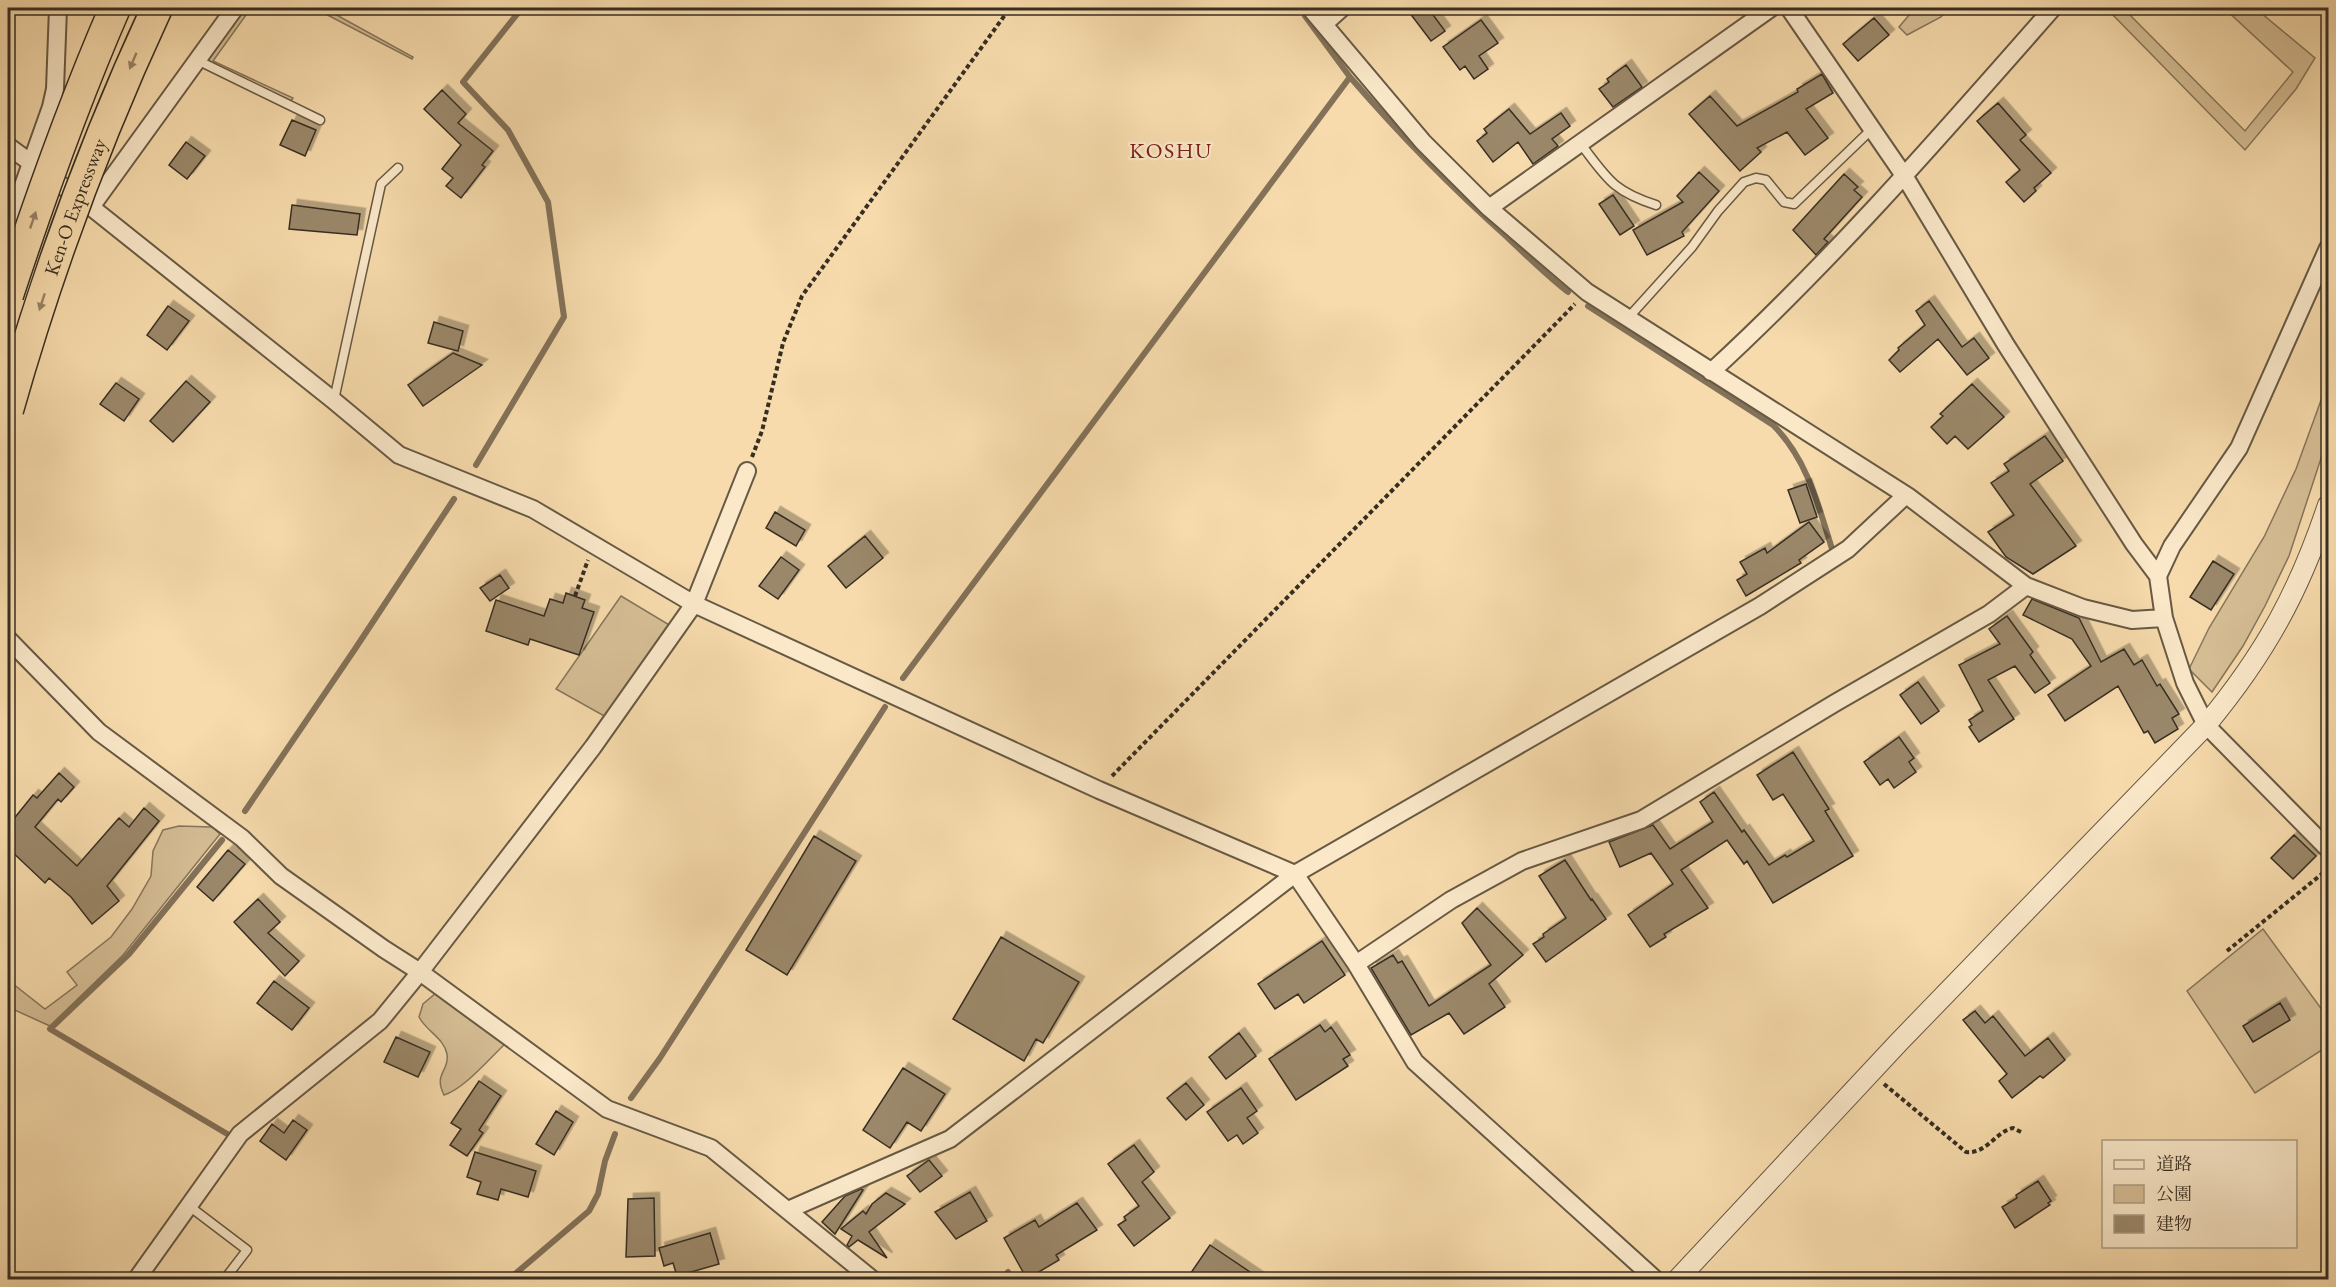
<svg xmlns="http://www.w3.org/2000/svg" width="2336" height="1287" font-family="'EB Garamond','Noto Serif JP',serif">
<defs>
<filter id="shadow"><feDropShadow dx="5.5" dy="-5.5" stdDeviation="0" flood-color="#0004"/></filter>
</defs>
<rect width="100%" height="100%" fill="#f7dbac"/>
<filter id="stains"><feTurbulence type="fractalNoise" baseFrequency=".00333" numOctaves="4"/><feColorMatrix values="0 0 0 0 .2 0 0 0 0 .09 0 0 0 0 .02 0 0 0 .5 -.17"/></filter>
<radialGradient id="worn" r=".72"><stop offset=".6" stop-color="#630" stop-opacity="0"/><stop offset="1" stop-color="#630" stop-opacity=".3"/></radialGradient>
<path fill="#d6be95" stroke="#86765c" stroke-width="1.5" d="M244,8H251L213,61L293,98L291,101L205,61Z
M314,8H324L413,57L412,59Z
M1915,8H1949L1941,17L1907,35L1899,27Z
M2092,8H2123L2245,131L2293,72L2224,8H2255L2315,58L2296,89L2245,150L2108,10L2102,14Z
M2328,381V437L2289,556L2265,606L2243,646L2212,692L2189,669L2209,628L2264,537L2296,469Z
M621,596L671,626L606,717L556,689Z
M179,826L212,827L220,834L123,955L50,1026L8,1007V980L45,1009L77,985L67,972L111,937L132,909L151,876L153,851L163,830Z
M2263,929L2328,1018V1046L2255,1093L2187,991Z
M436,993L505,1044C489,1059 464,1089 444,1095C433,1073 450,1071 447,1054C444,1038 426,1031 419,1017L423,1004Z"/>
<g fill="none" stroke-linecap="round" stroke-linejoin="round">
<path stroke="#837259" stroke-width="6" d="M1350,77C1399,134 1451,187 1507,237C1527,256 1546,275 1568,292
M1588,306L1773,425C1807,459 1818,504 1832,549
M476,465L564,317L548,202L508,130L463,82L522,8
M903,678L1350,77L1305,16
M245,811L355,649L454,499
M222,840L129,954L50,1029L229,1135
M631,1098L660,1058L885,707
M1008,1272L1013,1280
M508,1280L589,1211L598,1194L605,1161L615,1134"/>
</g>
<path fill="#9b886a" stroke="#372e22" stroke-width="1.5" filter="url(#shadow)" d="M1406,8H1428L1445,31L1431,41Z
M1874,18L1889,35L1858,61L1843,44Z
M1481,20L1498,43L1479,56L1488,69L1474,79L1465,66L1460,70L1443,47Z
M1626,65L1642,87L1613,107L1599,89L1609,82L1607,79Z
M1822,74L1833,93L1806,109L1828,138L1805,155L1787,132L1757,148L1761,152L1740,171L1689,114L1710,96L1737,126L1798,92L1797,89Z
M442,90L466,114L458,123L493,151L482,165L485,167L461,198L446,186L453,178L442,169L461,145L424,109Z
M1998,103L2026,135L2020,140L2051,173L2034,188L2036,191L2024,202L2006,182L2020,170L1977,121Z
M1509,109L1530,134L1561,113L1570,126L1552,139L1558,146L1533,164L1518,142L1493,162L1477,141L1487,133L1484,129Z
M292,120L316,130L305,156L280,145Z
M186,142L205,156L187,179L169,165Z
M1699,172L1719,191L1682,232L1684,236L1647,255L1633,230L1683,202L1677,196Z
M1844,174L1858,187L1854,190L1862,197L1824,239L1828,242L1816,255L1793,230Z
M1613,195L1634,226L1620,235L1599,204Z
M292,205L360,214L357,235L289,229Z
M1929,301L1962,347L1974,338L1989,358L1967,375L1938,339L1900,372L1889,360L1899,350L1898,348L1925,325L1916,311Z
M168,306L189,321L167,350L147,335Z
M434,322L463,331L458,351L428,343Z
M453,353L482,365L423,406L408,385Z
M186,381L210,402L173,442L150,421Z
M116,383L139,399L124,421L100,404Z
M1972,384L2004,417L1968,449L1955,436L1947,444L1931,427L1943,416L1940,414Z
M2045,436L2063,461L2030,484L2076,546L2033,574L2006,557L1988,532L2014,515L1991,483L2009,471L2004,464Z
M1806,484L1817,517L1800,523L1788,490Z
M775,512L805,530L796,546L766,528Z
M1809,522L1824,542L1799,560L1801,563L1746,596L1737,580L1747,574L1740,562L1765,548L1767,553Z
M865,536L883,558L846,588L828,566Z
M781,557L799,570L778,599L759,586Z
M2213,561L2234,574L2211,610L2190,597Z
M500,575L509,588L490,601L480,588Z
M566,593L585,600L582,608L594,612L579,655L530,639L528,645L486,631L496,600L544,616L550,599L563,603Z
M2032,599L2079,618L2101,662L2124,649L2134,665L2142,660L2157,686L2160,684L2179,714L2172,718L2178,729L2155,743L2148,731L2144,733L2118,686L2065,721L2048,695L2091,666L2072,639L2023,615Z
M2007,616L2033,652L2030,655L2050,683L2035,693L2015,666L1988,680L2014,719L1979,742L1969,727L1972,725L1969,720L1983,711L1959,665L2000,644L1989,629Z
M1918,682L1939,711L1921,724L1900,695Z
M1899,737L1914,758L1909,762L1916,772L1894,788L1888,779L1880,785L1864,762Z
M1793,752L1829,809L1825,811L1853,856L1773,903L1747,861L1744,864L1727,840L1681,870L1708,908L1664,934L1666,937L1650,947L1628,915L1673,884L1651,853L1620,867L1609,842L1653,825L1670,849L1713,822L1700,802L1714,792L1742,832L1744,830L1769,865L1785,855L1787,857L1814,841L1783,794L1773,800L1757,775Z
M59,773L74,787L61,802L58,799L35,827L77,866L119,818L129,827L144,808L159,821L107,886L119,901L92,924L71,897L49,878L45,883L8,848V826L33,795L37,798Z
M2294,835L2316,856L2293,879L2271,858Z
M814,836L856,861L787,975L746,950Z
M228,850L245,864L213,901L197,887Z
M1565,860L1591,900L1592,899L1606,919L1546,962L1533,944L1544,937L1543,934L1566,918L1539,876Z
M258,899L280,922L268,933L299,961L285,976L234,922Z
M1477,908L1523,955L1489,984L1505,1007L1464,1034L1449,1013L1411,1035L1371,968L1393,955L1398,963L1402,961L1429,1006L1491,965L1462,923Z
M1001,937L1079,982L1043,1043L1036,1039L1024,1061L953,1019Z
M1322,941L1345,975L1304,1003L1298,994L1275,1009L1258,984Z
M274,981L309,1008L292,1030L257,1003Z
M2280,1003L2290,1020L2253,1042L2243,1026Z
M1975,1011L1985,1023L1993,1016L2025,1056L2048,1038L2065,1060L2043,1078L2040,1076L2012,1098L1999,1081L2007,1074L1963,1020Z
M1320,1025L1325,1032L1331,1027L1350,1055L1343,1059L1348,1066L1296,1100L1269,1059Z
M1239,1033L1256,1056L1226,1079L1209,1057Z
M396,1037L430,1052L418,1077L384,1062Z
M903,1068L945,1094L921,1131L907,1122L890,1148L863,1130Z
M479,1081L501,1096L479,1130L483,1133L467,1156L450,1145L461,1129L451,1123Z
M1186,1083L1204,1105L1186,1120L1167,1098Z
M1241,1088L1257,1111L1247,1118L1258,1133L1243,1144L1237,1135L1228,1141L1207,1112Z
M556,1111L573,1122L554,1155L536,1144Z
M293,1120L307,1130L286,1160L260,1141L272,1124L284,1133Z
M1134,1145L1154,1172L1142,1182L1170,1218L1134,1246L1118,1225L1126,1220L1124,1217L1139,1206L1108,1164Z
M475,1152L536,1171L528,1197L501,1189L498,1200L477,1194L481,1182L467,1177Z
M929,1160L942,1176L920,1192L907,1176Z
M2038,1181L2051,1201L2048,1203L2050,1205L2015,1228L2002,1207L2017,1198L2016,1195Z
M861,1189L863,1190L835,1234L822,1222L845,1196Z
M970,1192L987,1221L956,1239L935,1212Z
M886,1193L905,1204L869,1232L887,1258L858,1240L849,1247L847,1245L852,1236L841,1229L863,1211L866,1214L872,1204Z
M654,1198L655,1256L626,1257L628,1199Z
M1077,1203L1097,1230L1056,1255L1059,1260L1027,1279L1004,1238L1035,1220L1039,1227Z
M710,1233L719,1264L677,1276L673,1263L664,1266L659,1248Z
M1210,1245L1262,1280H1186Z"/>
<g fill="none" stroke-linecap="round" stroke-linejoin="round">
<defs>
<path id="service" d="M197,60L320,120
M1580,143C1607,178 1612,191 1656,205
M1628,318L1692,247L1718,211L1744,182L1756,178L1766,180L1784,202L1794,204L1872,129
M334,400L381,184L398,168
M189,1206L247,1250L224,1280"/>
<path id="minor" d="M1310,8L1423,142L1489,208L1587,292L1909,497L2026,586L2083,608L2132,620L2164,618
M1789,8L1905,177L2006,345L2134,544L2158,576
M1324,24L1342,8
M8,146L91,207L333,400L399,455L533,509L694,604L1099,790L1295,874L1356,964L1415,1062L1656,1280
M91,207L235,8
M1489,208L1771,8
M8,228L51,107L55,89L58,8
M2328,248L2239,448L2172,546L2158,576L2164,618L2185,683L2206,725L2328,849
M1711,372C1834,259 1943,133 2053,8
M8,639L99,732L242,838L281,876L384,949L420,972L607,1109L711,1148L873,1280
M1356,964L1451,900L1522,861L1641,820L1835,703L1989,614L2026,586
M788,1210L950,1139L1295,874L1760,606L1848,549L1906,495
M136,1280L240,1134L380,1021L420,972L593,747L694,604L747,471"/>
<path id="tertiary" d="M1677,1280L1899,1042L2206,725C2265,654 2299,592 2328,505"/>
</defs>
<use href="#service" stroke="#675944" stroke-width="11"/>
<use href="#minor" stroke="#675944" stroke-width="20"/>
<use href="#tertiary" stroke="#675944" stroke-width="22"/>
<path stroke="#372e22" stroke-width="4" stroke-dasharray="4.5 3" stroke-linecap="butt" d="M752,457L762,431L783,343L802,296L1010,8
M575,596L588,560
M1112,776L1575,304
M2227,951L2328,869
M1884,1084L1966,1152C1987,1154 1995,1132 2013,1128L2021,1132"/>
<use href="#service" stroke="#fae8c9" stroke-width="8"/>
<use href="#minor" stroke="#fae8c9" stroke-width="16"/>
<use href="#tertiary" stroke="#fae8c9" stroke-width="20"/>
<defs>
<g id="motorway-bridge">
<path d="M8,295C40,198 74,102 115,8"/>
<path id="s1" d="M8,410C47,272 97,137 157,8"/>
</g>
</defs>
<use href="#motorway-bridge" stroke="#372e22" stroke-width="33" stroke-linecap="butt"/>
<use href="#motorway-bridge" stroke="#f7dbac" stroke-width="30"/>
</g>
<defs><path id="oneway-solid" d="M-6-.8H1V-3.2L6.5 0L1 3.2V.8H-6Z" transform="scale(1.5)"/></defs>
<g fill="#978467">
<use href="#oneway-solid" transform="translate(133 61) rotate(113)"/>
<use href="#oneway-solid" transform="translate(33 220) rotate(-71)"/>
<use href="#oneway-solid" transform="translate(42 302) rotate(108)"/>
</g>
<g text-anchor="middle" stroke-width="4.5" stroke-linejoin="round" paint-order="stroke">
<g font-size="20" fill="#372e22" stroke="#fae8c9">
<text dy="7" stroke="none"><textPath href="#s1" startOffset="214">Ken-O Expressway</textPath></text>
</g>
<g font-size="22" letter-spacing="1.5" fill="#7a1f14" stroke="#fae8c9">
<text x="1171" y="158">KOSHU</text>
</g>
</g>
<rect width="2336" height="1287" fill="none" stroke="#f7dbac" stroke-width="30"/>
<rect x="9" y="9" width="2318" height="1269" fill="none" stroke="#372e22" stroke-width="3"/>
<rect x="15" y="15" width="2306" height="1257" fill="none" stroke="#372e22" stroke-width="1.5"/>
<rect x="2102" y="1140" width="195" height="108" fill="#fae8c9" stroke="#ac9e86" stroke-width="1.5"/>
<rect x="2114" y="1160" width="30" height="9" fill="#fae8c9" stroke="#ac9e86" stroke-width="1.5"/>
<text x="2156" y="1170" font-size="18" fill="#372e22">道路</text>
<rect x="2114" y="1185" width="30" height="18" fill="#d6be95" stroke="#ac9e86" stroke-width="1.5"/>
<text x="2156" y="1200" font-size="18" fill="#372e22">公園</text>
<rect x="2114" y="1215" width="30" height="18" fill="#9b886a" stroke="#ac9e86" stroke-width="1.5"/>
<text x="2156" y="1230" font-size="18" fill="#372e22">建物</text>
<rect width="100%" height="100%" filter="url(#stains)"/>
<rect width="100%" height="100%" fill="url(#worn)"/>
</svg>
